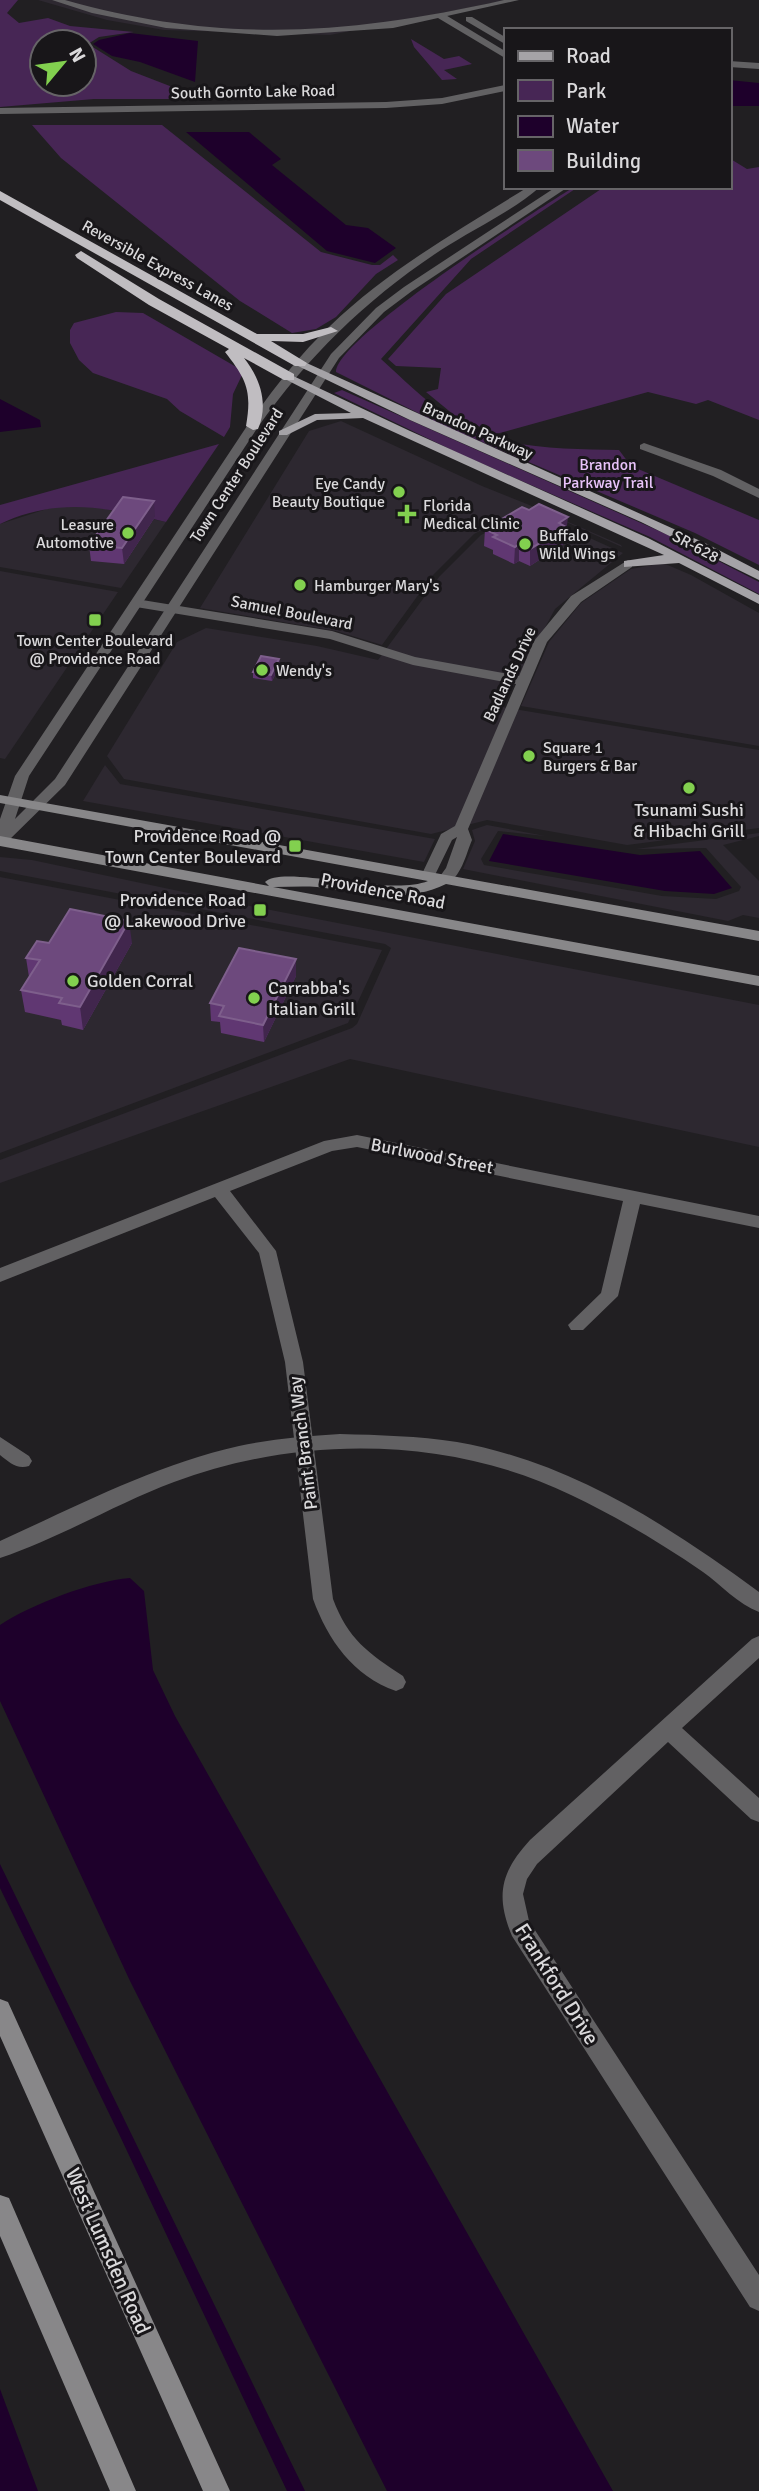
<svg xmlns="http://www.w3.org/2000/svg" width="759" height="2491" font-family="Signika,sans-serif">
<rect width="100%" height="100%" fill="#211f22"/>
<path fill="#2d2830" d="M38,0H508L330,35L164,30L107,20Z
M341,421L482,486L527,504L621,545L622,547L535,508H525L474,534L432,576L382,645L336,631L200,608L309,431Z
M56,506H92L166,522L121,588L0,567V524Z
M530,511L623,553L555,609L502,707L759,750V828L627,845L487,820L431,834L124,779L107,756L177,642L206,628L317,646L378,660L439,577L481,535Z
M663,563L691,575L759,613V746L521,706L549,642L581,603L631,569Z
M0,571L118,592L5,759L0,758Z
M105,765L120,784L435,839L424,862L83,801Z
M487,825L545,836L498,831L481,859L484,865L662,896L716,899L739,891L741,887L706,848L636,849L759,833V836L723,845L759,881V918L743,915L728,921L463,869L475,841L472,830Z
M0,857L32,860L250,906L759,1005V1147L350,1059L0,1183V1160L352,1028L357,1024L391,948L385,944L0,871Z
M0,877L382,950L348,1023L0,1153Z"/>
<path fill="#472655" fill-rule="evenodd" d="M0,0H18L7,13L19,23L48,18L70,26L134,32L99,37L88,44L131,71L193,95L192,99H94L0,107ZM42,42H84V84H42Z
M411,39L444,59L459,56L472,64L444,70L457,79L442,80L414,47Z
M32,125H162L321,252L372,265H380L393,255L398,260L376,274L336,317L316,329L292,333L240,301L61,158Z
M729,158L747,169L759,167V420L708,400L696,404L648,392L496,434L454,415L426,392L438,389L441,368L396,366L388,359L446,294L604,187H729Z
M574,187H578L471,259L381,359C402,378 423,399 447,416C495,450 562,449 619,450L631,466L759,520V565L695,533L442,425L336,372C337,337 537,210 574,187Z
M116,312L143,313L238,368L242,375L233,394L230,427L224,437L180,411L167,399L93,373L79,360L70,343V330L74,323Z
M342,390L668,535L759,582V594L650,537L460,454L334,393Z
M219,444L166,522C107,507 57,497 0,524V505Z"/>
<path fill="#1e002b" d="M130,33L198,41L195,82L140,62L112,56L93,44L99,40Z
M729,80L759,83V106H729Z
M186,132H249L281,159L272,165L346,225L368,228L396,248L375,263L327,251Z
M0,399L40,420L41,427L0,432Z
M503,834L640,855L700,851L732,888L714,894L665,891L489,861Z
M130,1578L144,1591L153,1670L175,1716L613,2491H387L130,1981L0,1701V1625C32,1604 92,1581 130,1578Z
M0,1864L305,2491H287L119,2134L0,1888Z
M0,2389L38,2491H0Z"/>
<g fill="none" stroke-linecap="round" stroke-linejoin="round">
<path fill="#626163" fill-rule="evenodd" d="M52,0H65C221,44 348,35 504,0H519L393,28L277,36L166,28L92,13Z
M644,443L721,470L759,489V498L713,476L640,449V445Z
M628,560L632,561V567L581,602L547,642L468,829L472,840C466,854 461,879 445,884L438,879L446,868L457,837L452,840L433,879L428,881L421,876L441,834L455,826L516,684L413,665L330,639L136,607L130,603L136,599L332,631L415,657L519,676L534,641L571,596Z
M357,1135L759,1216V1228L640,1204L618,1296L583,1330H571L568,1325L601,1293L623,1201L357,1147L332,1151L230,1191L276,1251L303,1362L333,1599C348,1639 368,1653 403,1676L406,1682L403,1688L396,1691C353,1676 328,1640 313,1599L285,1362L259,1253L215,1197L0,1282V1268L324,1141Z
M0,1437L29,1456L32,1461L29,1466C17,1470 9,1462 0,1455Z
M759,1636V1658L682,1728L759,1798V1822L751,1819L668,1742L537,1864L527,1879L523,1894L529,1921L759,2275V2311L750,2307L512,1936C495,1895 501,1872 530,1840L752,1639Z"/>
<path fill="#626163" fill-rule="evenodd" d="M438,14H444L505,51V58L438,18Z
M466,17H472L505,37V44L466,21Z
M729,61L759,63V69L729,67Z
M505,85V91L442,104L386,108L0,114V108L386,102L442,98Z
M528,187H540C513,211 472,230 441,250C368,298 309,355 258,427L29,776L15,819L55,779L331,354L376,308L404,287L556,187H568L412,291L384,312L339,358L65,785L5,844L0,846V819L15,776L247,426C272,391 298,356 330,326C388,270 459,230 528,187Z
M340,1434C379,1435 418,1436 457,1442C570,1462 668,1525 759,1592V1612C738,1604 721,1585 703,1572C661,1543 617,1517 571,1495C450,1436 299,1435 174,1482C115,1504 60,1538 0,1558V1541C77,1506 155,1465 239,1446C272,1439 306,1436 340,1434Z"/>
<path fill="#888789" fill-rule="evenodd" d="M0,795L759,931V941L446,884C403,905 362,892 317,887C303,886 288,887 273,887L759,976V986L0,846V836L269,886L265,882C282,864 389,897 428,881L0,803Z
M0,1999L8,2002L230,2491H203L0,2036Z
M0,2195L9,2198L136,2491H110L0,2236Z"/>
<path fill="#a5a3a7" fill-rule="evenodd" d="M300,360L707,544L759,571V580L641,522L410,420L296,365V361Z
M289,374L410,431L648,538L759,595V604L679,563L624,567V561L664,555L363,418L317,420L287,435H279V431L315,414L351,413L285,379L283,377Z"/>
<path fill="#c0bdc1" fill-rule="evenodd" d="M0,191L257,334H303L331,327L338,331L303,342L271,341L307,363L305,366H295L0,200Z
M81,251L159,299L294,374V380H284L244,358C260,378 269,404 258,429L253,430L246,426C252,391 247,380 225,352L229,349L149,305L77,258L75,255Z"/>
</g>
<path fill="#603772" d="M155,517L124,564L91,561L89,545Z
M485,529L567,534H566L565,543L530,566L519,561L514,564L493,554V550L484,546Z
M279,659L280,665L272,681L253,678V672Z
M49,943H132L83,1030L62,1025L61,1020L25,1012L21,990L29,977L26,958Z
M296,959V976L264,1042L221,1033L220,1022L211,1021L210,1003Z"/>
<path fill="#41264d" d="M154,501L155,517L124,564L122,548Z
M568,517L565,543L530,566V549L559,523Z
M519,544V561L514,564L515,547Z
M279,659L280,665L272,681L271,675Z
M129,921L132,943L83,1030L80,1007Z
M296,959V976L264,1042L263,1025Z"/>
<path fill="#6d497d" stroke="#7e5f8c" stroke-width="2" d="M123,497L154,501L122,548L89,545Z
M539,504L568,517L559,523L566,527L530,549L519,544L515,547L493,537L497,535L485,529L522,507L529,510Z
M261,656L279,659L271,675L253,672Z
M70,909L129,921L80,1007L59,1003L62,998L21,990L40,960L26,958L37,941L49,943Z
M239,948L296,959L263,1025L219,1016L224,1006L210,1003Z"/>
<g fill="#82d04f" stroke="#181619" stroke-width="2.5">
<circle cx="399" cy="492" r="7"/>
<path d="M403.5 503.5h7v7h7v7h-7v7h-7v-7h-7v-7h7z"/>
<circle cx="128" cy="533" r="7"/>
<circle cx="525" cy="544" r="7"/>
<circle cx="300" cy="585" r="7"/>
<rect x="88" y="613" width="14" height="14" rx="3.5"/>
<circle cx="262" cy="670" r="7"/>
<circle cx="529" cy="756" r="7"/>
<circle cx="689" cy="788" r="7"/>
<rect x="288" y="839" width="14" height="14" rx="3.5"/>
<rect x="253" y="903" width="14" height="14" rx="3.5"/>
<circle cx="73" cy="981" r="7"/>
<circle cx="254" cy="998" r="7"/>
</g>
<g text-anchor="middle" stroke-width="6" stroke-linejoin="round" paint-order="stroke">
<g font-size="16" fill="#dad9db" stroke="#181619">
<text transform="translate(253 91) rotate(-1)" y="6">South Gornto Lake Road</text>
<text transform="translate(158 265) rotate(29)" y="6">Reversible Express Lanes</text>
<text transform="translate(478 430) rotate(24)" y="6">Brandon Parkway</text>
<text transform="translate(236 475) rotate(-57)" y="6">Town Center Boulevard</text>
<text transform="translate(696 546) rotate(28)" y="6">SR-628</text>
<text transform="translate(292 612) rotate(11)" y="6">Samuel Boulevard</text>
<text transform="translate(509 674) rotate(-65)" y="6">Badlands Drive</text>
</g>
<g font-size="16" fill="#e8c3fa" stroke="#181619">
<text x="608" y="470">Brandon<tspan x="608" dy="18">Parkway Trail</tspan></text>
</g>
<g font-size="16" fill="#dad9db" stroke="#181619" text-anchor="start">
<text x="385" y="489" text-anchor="end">Eye Candy<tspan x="385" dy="18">Beauty Boutique</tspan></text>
<text x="423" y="511">Florida<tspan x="423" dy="18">Medical Clinic</tspan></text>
<text x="114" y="530" text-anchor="end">Leasure<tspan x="114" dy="18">Automotive</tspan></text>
<text x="539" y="541">Buffalo<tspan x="539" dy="18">Wild Wings</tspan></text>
<text x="314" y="591">Hamburger Mary's</text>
<text x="95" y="646" text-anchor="middle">Town Center Boulevard<tspan x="95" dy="18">@ Providence Road</tspan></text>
<text x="276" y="676">Wendy's</text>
<text x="543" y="753">Square 1<tspan x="543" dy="18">Burgers &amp; Bar</tspan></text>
</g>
<g font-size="18" fill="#dad9db" stroke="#181619" text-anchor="end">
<text x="689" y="816" text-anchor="middle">Tsunami Sushi<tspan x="689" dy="21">&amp; Hibachi Grill</tspan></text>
<text x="281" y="842">Providence Road @<tspan x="281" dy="21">Town Center Boulevard</tspan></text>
<text x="246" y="906">Providence Road<tspan x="246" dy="21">@ Lakewood Drive</tspan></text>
<text x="87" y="987" text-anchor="start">Golden Corral</text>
<text x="268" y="994" text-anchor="start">Carrabba's<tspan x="268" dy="21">Italian Grill</tspan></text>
</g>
<g font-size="18" fill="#dad9db" stroke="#181619">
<text transform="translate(383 891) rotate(11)" y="6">Providence Road</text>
<text transform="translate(432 1156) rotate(11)" y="6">Burlwood Street</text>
<text transform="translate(303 1443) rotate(-97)" y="6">Paint Branch Way</text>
</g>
<g font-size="21" fill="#dad9db" stroke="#181619">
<text transform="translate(557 1984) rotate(58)" y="7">Frankford Drive</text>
<text transform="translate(108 2251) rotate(66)" y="7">West Lumsden Road</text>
</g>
</g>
<rect x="504" y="28" width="228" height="161" fill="#181619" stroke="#666467" stroke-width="2"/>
<rect x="518" y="51" width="35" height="10" fill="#a5a3a7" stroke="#666467" stroke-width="2"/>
<text x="566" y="63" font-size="21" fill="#dad9db">Road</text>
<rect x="518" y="80" width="35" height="21" fill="#472655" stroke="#666467" stroke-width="2"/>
<text x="566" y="98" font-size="21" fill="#dad9db">Park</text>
<rect x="518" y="116" width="35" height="21" fill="#1e002b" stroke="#666467" stroke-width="2"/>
<text x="566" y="133" font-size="21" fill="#dad9db">Water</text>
<rect x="518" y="150" width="35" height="21" fill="#6d497d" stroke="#666467" stroke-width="2"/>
<text x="566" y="168" font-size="21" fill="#dad9db">Building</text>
<g transform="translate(63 63) rotate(61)"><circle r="33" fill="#181619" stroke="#666467" stroke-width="2"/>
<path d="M0-5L12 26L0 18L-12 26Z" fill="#82d04f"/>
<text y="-10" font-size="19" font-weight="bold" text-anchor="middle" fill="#dad9db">N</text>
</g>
</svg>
